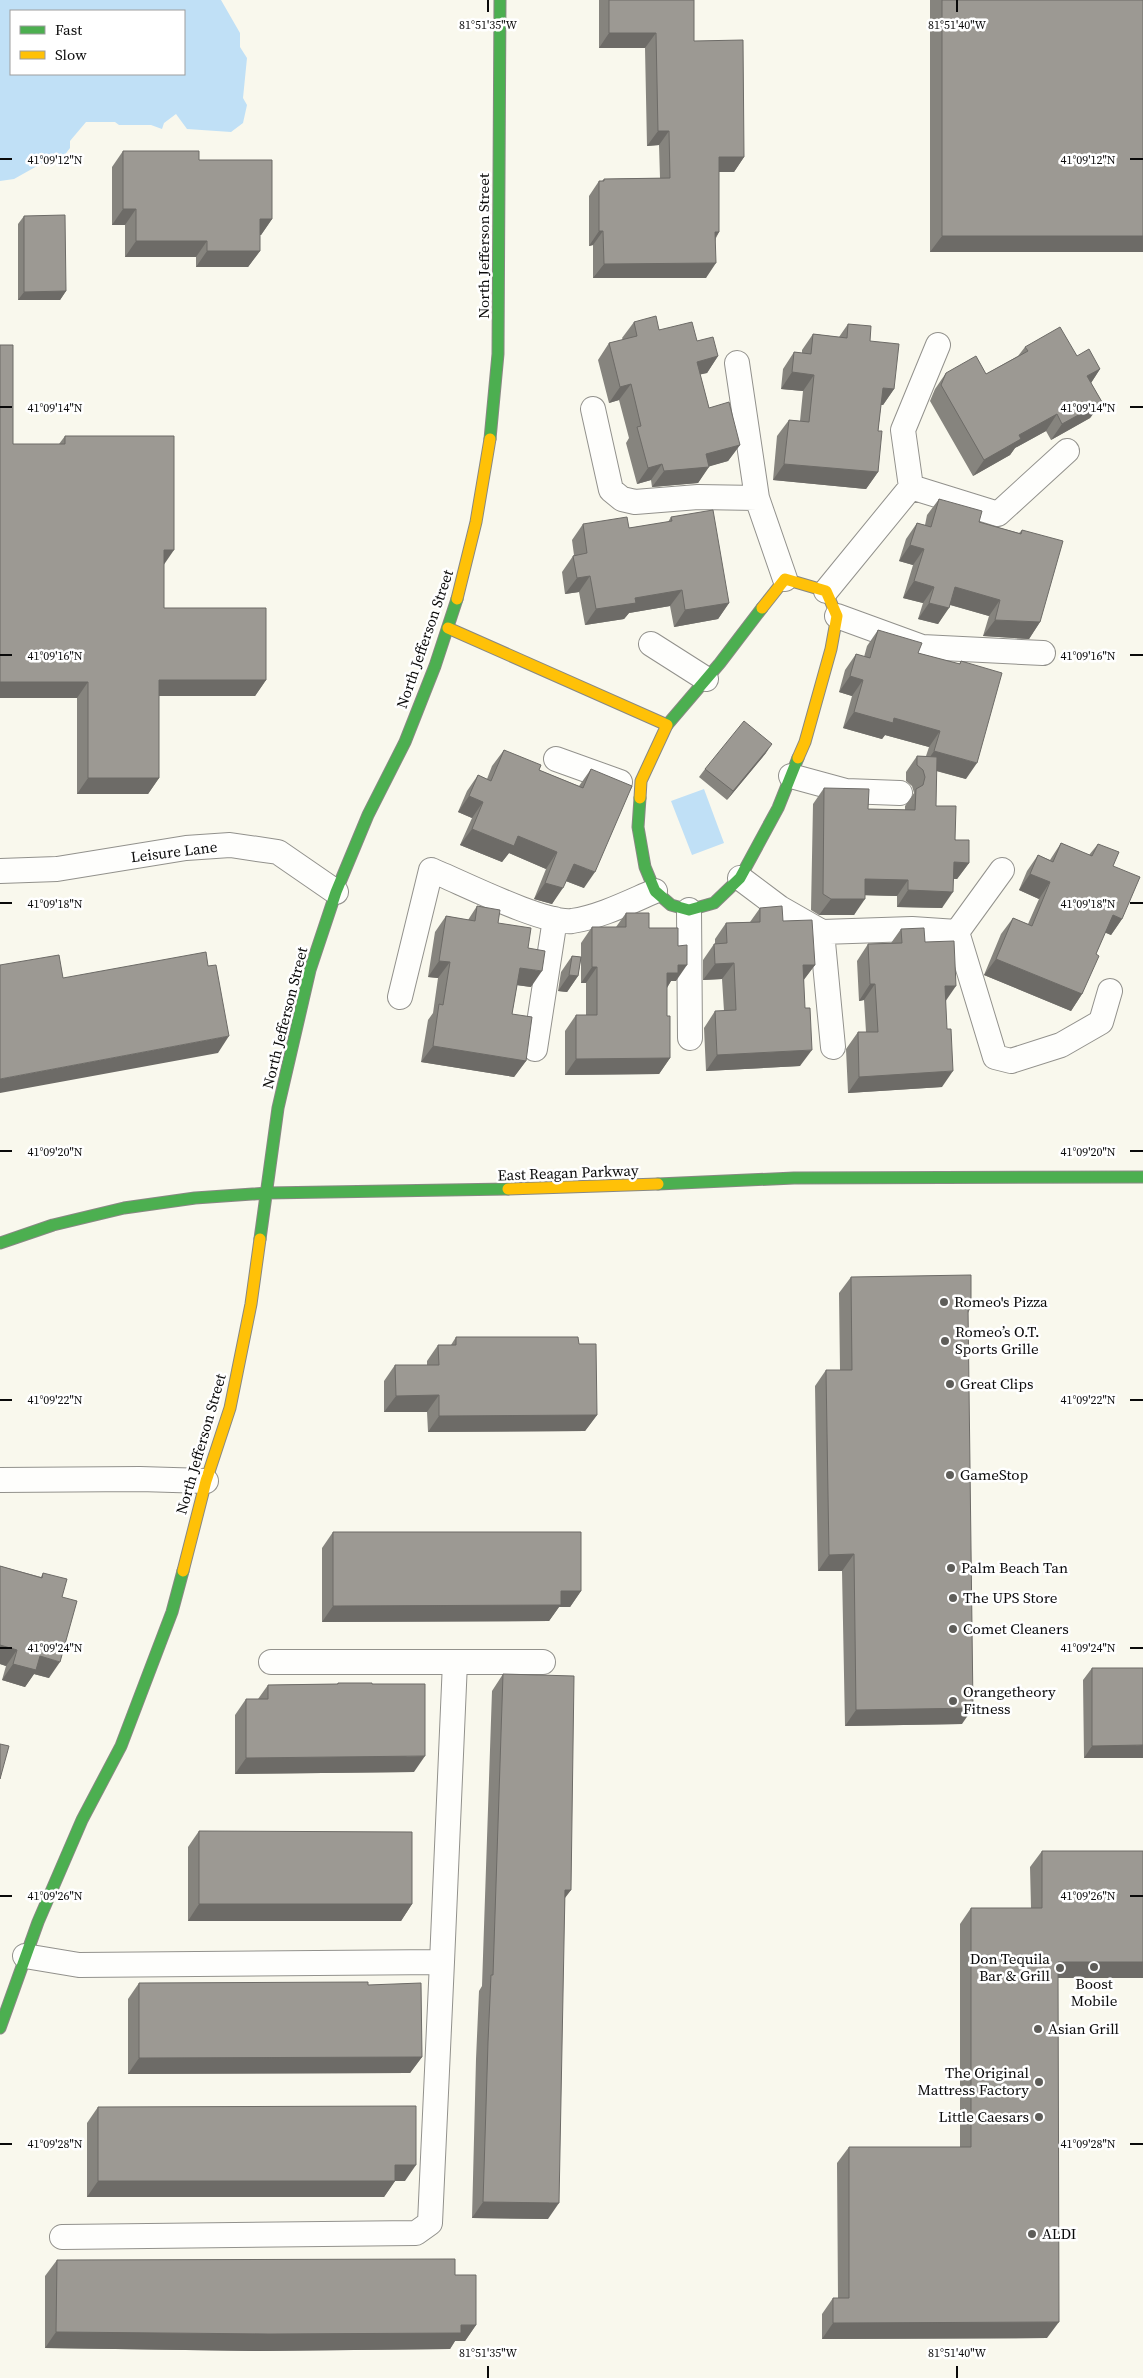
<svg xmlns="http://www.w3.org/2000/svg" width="1143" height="2378" font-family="'Source Serif 4',serif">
<rect width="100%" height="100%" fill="#f9f8ed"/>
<path fill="#c0e0f6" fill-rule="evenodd" d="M0,0H221L240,33V47L247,58L243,98L247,105L243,123L231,132L187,129L176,114L164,123L162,129L151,125H119L115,122H86L70,141V148L60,161H46L14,179L0,181ZM184,11V74H11V11Z
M704,789L724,843L692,855L671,801Z"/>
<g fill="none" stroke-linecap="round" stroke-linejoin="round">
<defs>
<path id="street" d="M737,363L757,498L785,579
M593,409L611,490L622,499L635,502L698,497L757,498
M911,487L903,430L938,345
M826,591L911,487L998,514L1067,451
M837,616L922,647L1043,653
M651,644L706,679
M556,759L620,782
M791,776L846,791L900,793
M0,871L57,869L186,848L230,845L278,852L336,892
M740,878L780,908L822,932L912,929L957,932L995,1057L1011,1061L1061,1045L1101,1022L1110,991
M689,910L690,1038
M822,932L833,1047
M957,932L1002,870
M400,997L431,870C461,882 543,924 572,921C600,917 629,902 655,891
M535,1049L555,919
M0,1480L140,1479L206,1481
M271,1662H455L442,1962
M455,1662H543
M25,1956L79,1965L442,1962L430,2223L416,2233L62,2237"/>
<path id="fast" d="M490,439L498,354L500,0
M667,725L720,663L762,608
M640,798L638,827L645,867L655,891L671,905L689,910L714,903L740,878L778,808L798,758
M658,1184L794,1178L1143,1177
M260,1239L278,1108L310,970L336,892L368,815L405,742L435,666L457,599
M0,1243L53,1225L124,1208L195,1198L267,1193L508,1189
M0,2028L38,1922L82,1820L121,1746L172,1612L183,1571"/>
<path id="slow" d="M457,599L476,522L490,439
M762,608L785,579L826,591L837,616L831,649L805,742L798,758
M448,628L667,725L641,781L640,798
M508,1189L658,1184
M183,1571L206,1481L230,1408L251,1304L260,1239"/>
</defs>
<use href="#street" stroke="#92918c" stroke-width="26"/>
<use href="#fast" stroke="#888883" stroke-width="13"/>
<use href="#slow" stroke="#888883" stroke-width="13"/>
<use href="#street" stroke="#fefefc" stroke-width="24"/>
<use href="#fast" stroke="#4caf50" stroke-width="11"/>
<use href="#slow" stroke="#ffc107" stroke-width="11"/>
</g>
<path fill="#86847e" d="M599,0H694V41L744,157L734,172H719V232L716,238L706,278H593V245L589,246V196L599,181H602L604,179L660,178L659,145L647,146L645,48H599Z
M930,0H1143V252H930Z
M123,151L199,160L272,219L261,235H260V251L248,267H196V257H125V225H112V167Z
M24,216L66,291L60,300H18V224Z
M634,322L697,341L718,356L707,373L700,374L709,408L740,445L728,461L709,466L698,483L652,487L651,480L637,484L626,443L629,438L619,400L609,403L598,360L609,343L623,340L622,338Z
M848,324L870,341L894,389L883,405H881L878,431V472L866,489L773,480L777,436L789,420L800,421L803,391L781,389L783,369L794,352L802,353V350L813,334L839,337Z
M1025,347L1077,356L1100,369L1091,383L1102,402L1090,418L1051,440L1046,431L1015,448L1010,455L973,476L930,401L935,389L946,373L986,374L1018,356Z
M65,436L164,563V608L266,680L255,696H159V778L148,794H77V698H0L13,444H59Z
M939,499L979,522L1019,533L1022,530L1040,622L1029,639L983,636L989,616L950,605L938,624L918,619L923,603L903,598L913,565L899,561L906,539L917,523L925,525L927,515Z
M671,517L729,603L718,619L674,627L670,606L629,613L624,619L585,625L579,592L565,594L562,572L573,556L574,555L572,540L583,524L629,528L668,522Z
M878,630L918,653L959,664L961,661L966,779L936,771V806L969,863L957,879H954L942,908L897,907V896L865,895L854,915H819L811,910L813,804L824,788L868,809L905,810V806L914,793L912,786L906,781V772L917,756H926L929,747L885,735L882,739L843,728L852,696L839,692L845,670L856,654L864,657L867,646Z
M504,750L539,770L579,786L591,769L584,888L566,881L552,904L534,899L546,869L509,853L502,862L460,845L472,818L458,812L467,791L478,775L487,779L492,766Z
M766,753L727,800L699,777L705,769Z
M1061,843L1089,855L1098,844L1113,866L1122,919L1111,935L1105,932L1096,954L1082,994L1071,1011L984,975L1001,934L1013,918L1028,924L1039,899L1019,890L1027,871L1038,855L1050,860Z
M477,906L528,948L531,987L517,985L512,1014L526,1061L514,1077L421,1062L428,1020L433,1013L438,978L428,977L435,932L446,916L468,920Z
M760,908L783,921L815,965L804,979L800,1066L706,1071L704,1028L715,1011H724L722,979L703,980V960L714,944H715V939L726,923L750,922Z
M626,913L649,928L676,981H671L667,988V1016L670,1058L659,1074L565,1075V1031L576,1015H586V983H581V959L578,976L567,992L558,991L561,972L572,956L581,957V943L592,927H616Z
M901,929L925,942L946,1000L942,1087L848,1093L846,1049L858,1032H866L864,1000L859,1001L857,961L868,944L891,943Z
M851,1277L971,1307L968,1313L962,1724L845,1726L842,1571H818L815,1386L826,1370H840L839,1293Z
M456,1337L579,1344L597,1415L585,1431L428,1432L427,1412H384V1381L395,1365H427V1361L438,1345H451Z
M333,1532L581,1591L570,1607H559L549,1621L322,1622V1548Z
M0,1566L41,1577L43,1573L62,1597L49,1678L34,1674L25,1687L2,1680L6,1666L0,1664Z
M1092,1668L1143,1758H1084L1083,1680Z
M503,1674L571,1890L565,1897L548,2219L472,2218L476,2059L479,1991L482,1986L492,1691Z
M338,1683L372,1684L414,1772L235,1774V1715L246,1699H258L268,1685L337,1684Z
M199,1831L412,1904L401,1921H188V1847Z
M1042,1851L1058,1978L1047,2338L822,2339V2314L833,2298H838L837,2163L849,2147H960V1924L971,1908H1031L1030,1867Z
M139,1983L368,1985L422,2057L410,2073L128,2074V1999Z
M98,2107L405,2181H395L384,2197H87V2123Z
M57,2260L455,2275L476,2325L465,2341H455L450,2349L258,2351L45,2348V2276Z"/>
<path fill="#6d6b67" d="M609,33H656L645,48H599Z
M658,131H669L659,145L647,146Z
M719,157H744L734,172H709Z
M123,209H136L125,225H112Z
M260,219H272L261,235H248Z
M599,231H603L593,245L589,246Z
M715,232H719L709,247Z
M942,236H1143V252H930Z
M136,241H207L196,257H125Z
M207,251H260L248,267H196Z
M716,263L706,278H593L604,264Z
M66,291L60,300H18L24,292Z
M718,356L707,373L685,378L697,362Z
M1100,369L1089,386L1087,376Z
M792,372L814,375L803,391L781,389Z
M631,384L619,400L609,403L620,387Z
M883,388L894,389L883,405L872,404Z
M1102,402L1090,418L1051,440L1062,424Z
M1057,414L1046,431L1015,448L1010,455L973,476L984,460L1019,435Z
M740,445L728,461L704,468L709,467L698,483L652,487L664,471L706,454Z
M662,464L651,480L637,484L648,468Z
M784,464L878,472L866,489L773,480Z
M910,545L924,549L913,565L899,561Z
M164,550H174L163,566Z
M590,576L579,592L565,594L577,578Z
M914,581L934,587L923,603L903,598Z
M955,587L1000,600L989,616L944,603Z
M682,590L670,606L629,613L624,619L585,625L596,609L635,598Z
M729,603L718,619L674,627L685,610Z
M929,603L949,608L938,624L918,619Z
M995,620L1040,622L1029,639L983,636Z
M850,676L863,680L852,696L839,692Z
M159,680H266L255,696H148Z
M0,682H88L77,698H0Z
M854,712L894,718L940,731L929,747L885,735L882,739L843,728Z
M772,744L766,753L727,800L733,791Z
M934,751L977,763L966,779L923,767Z
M88,778H159L148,794H77Z
M469,796L483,802L472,818L458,812Z
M472,829L518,836L557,852L546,869L509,853L502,862L460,845Z
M954,862L969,863L957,879L943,878Z
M574,864L595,872L584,888L563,880Z
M1030,874L1050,882L1039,899L1019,890Z
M865,879L908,880L897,896L854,895Z
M545,883L563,888L552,904L534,899Z
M908,890L953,892L942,908L897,907Z
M831,899H865L854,915H819Z
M1113,915L1122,919L1111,935L1101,931Z
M996,959L1082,994L1071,1011L984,975Z
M439,961L450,962L438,978L428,977Z
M734,963L722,979L703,980L715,964Z
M678,965H687L676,981H671L666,989L667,973Z
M803,965H815L803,981Z
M592,967H597L586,983H581Z
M520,968L542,971L531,987L508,984Z
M569,975L578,976L567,992L558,991Z
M870,984H875L864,1000L859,1001Z
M945,986H956L945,1002Z
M229,1036L218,1053L0,1093V1079Z
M433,1046L526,1061L514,1077L421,1062Z
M812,1050L800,1066L706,1071L717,1055Z
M670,1058L659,1074L565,1075L576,1059Z
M953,1071L942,1087L848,1093L859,1077Z
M439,1395L427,1412H384L396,1396Z
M597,1415L585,1431L428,1432L439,1416Z
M854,1554L842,1571H818L829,1555Z
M561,1591H581L570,1607H559L549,1621L322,1622L333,1606Z
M0,1645L17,1650L6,1666L0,1664Z
M40,1656L60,1662L49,1678L34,1674L25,1687L2,1680L13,1664Z
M973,1708L962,1724L845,1726L856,1710Z
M1143,1745V1758H1084L1092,1746Z
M425,1756L414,1772L235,1774L246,1758Z
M565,1890H571L559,1906Z
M199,1904H412L401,1921H188Z
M1058,1962H1143V1978H1047Z
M422,2057L410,2073L128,2074L139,2058Z
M395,2165H416L405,2181H387H395L384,2197H87L98,2181Z
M483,2202L559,2203L548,2219L472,2218Z
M1059,2322L1047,2338L822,2339L833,2323Z
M476,2325L465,2341H455L450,2349L258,2351L45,2348L56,2332Z"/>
<path fill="#9c9993" stroke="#6d6b67" d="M609,0H694V41L743,40L744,157H719V232H715L716,263L604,264L603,231H599V181H604V179L670,178L669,131H658L656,33H609Z
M942,0H1143V236H942Z
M123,151H199V160H272V219H260V251H207V241H136V209H123Z
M65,215L66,291L24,292V216Z
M656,316L659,330L692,322L697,341L713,337L718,356L697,362L709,408L729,402L740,445L706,454L709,467L664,471L662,464L648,468L637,427L641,426L631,384L620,387L609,343L637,336L634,322Z
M848,324L871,326L870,341L899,344L894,389L883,388L878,431H882L878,472L784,464L789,420L809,422L814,375L792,372L794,352L811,354L813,334L847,338Z
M1060,327L1077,356L1089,349L1100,369L1087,376L1102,402L1062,424L1057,414L1019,435L1021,439L984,460L941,385L946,373L976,356L986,374L1028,351L1025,347Z
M0,345H13V444H65V436H174V550H164V608H266V680H159V778H88V682H0Z
M939,499L982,511L979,522L1021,534L1022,530L1063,541L1040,622L995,620L1000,600L955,587L949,608L929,603L934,587L914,581L924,549L910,545L917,523L931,527Z
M713,510L729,603L685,610L682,590L635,598L636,603L596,609L590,576L577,578L573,556L587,553L583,524L627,517L629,528L672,521L671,517Z
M878,630L922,643L918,653L960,664L961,661L1002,673L977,763L934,751L940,731L894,718L893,723L854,712L863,680L850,676L856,654L870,658Z
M744,721L772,744L733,791L705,769Z
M504,750L541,765L539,770L583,788L591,769L632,786L595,872L574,864L563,888L545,883L557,852L518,836L514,846L472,829L483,802L469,796L478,775L491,781Z
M917,756L937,757L936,806H956L955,840H969V863L954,862L953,892L908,890V880L865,879V899H831L823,894L824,788L869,789L868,809L915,810L916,789L923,785L925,777L923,770L917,765Z
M1061,843L1092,856L1098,844L1119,852L1113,866L1140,877L1122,919L1113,915L1096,954L1099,956L1082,994L996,959L1013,918L1032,926L1050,882L1030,874L1038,855L1053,862Z
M477,906L500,910L498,923L531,928L528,948L545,951L542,971L520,968L512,1014L532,1017L526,1061L433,1046L439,1004L443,1005L450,962L439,961L446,916L475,921Z
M782,906L783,921L812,920L815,965H803L805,1008H810L812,1050L717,1055L715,1011L736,1010L734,963L715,964L714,944L727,943L726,923L760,922V908Z
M626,913H649V928H678V946L687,945V965H678V973H667V1016H670V1058L576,1059V1015H597V967H592V927H626Z
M924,928L925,942L954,941L956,986H945L947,1029H951L953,1071L859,1077L858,1032H878L875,984H870L868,944L902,943L901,929Z
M206,952L208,966L216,965L229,1036L0,1079V965L59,955L63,978Z
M572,956L581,957L578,976L569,975Z
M971,1275V1307H968L973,1708L856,1710L854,1554L829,1555L826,1370H852L851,1277Z
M456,1337H578L579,1344H596L597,1415L439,1416V1395L396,1396L395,1365H439L438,1345H456Z
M333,1532H581V1591H561V1605L333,1606Z
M0,1566L42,1578L43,1573L67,1579L62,1597L77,1601L60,1662L40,1656L36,1670L13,1664L17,1650L0,1645Z
M1092,1668H1143V1745L1092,1746Z
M503,1674L574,1676L571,1890H565L559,2203L483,2202L488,2042L491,1975H493Z
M338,1683H372V1684H425V1756L246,1758V1699H268V1685L338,1684Z
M0,1744L9,1746L0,1779Z
M199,1831L412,1832V1904H199Z
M1042,1851H1143V1962H1058L1059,2322L833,2323V2298H849V2147H971V1908H1042Z
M368,1982V1985L421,1983L422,2057L139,2058V1983Z
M416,2106V2165H395V2181H98V2107Z
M455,2259V2275H476V2325H461V2333L269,2334L56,2332L57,2260Z"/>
<path fill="none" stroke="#0a0a0a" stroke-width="2" d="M488,0V12M957,0V12M0,159H12M1130,159H1143M0,407H12M1130,407H1143M0,655H12M1130,655H1143M0,903H12M1130,903H1143M0,1151H12M1130,1151H1143M0,1400H12M1130,1400H1143M0,1648H12M1130,1648H1143M0,1896H12M1130,1896H1143M0,2144H12M1130,2144H1143M488,2366V2378M957,2366V2378"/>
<g fill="#5e5d59" stroke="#fff" stroke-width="2">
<circle cx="944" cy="1302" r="5"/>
<circle cx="945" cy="1341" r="5"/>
<circle cx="950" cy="1384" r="5"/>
<circle cx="950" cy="1475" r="5"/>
<circle cx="951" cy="1568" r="5"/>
<circle cx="953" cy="1598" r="5"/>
<circle cx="953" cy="1629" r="5"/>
<circle cx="953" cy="1701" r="5"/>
<circle cx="1094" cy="1967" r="5"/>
<circle cx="1060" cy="1968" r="5"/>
<circle cx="1038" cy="2029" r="5"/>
<circle cx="1039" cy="2082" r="5"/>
<circle cx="1039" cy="2117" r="5"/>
<circle cx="1032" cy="2234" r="5"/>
</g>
<g text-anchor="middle" stroke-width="5" stroke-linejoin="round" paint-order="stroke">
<g font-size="15" fill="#0a0a0a" stroke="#fff">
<text transform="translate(484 246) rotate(-90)" y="5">North Jefferson Street</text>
<text transform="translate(425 639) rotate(-71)" y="5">North Jefferson Street</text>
<text transform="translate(174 852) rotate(-7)" y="5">Leisure Lane</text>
<text transform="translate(285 1018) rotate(-76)" y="5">North Jefferson Street</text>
<text transform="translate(568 1173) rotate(-2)" y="5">East Reagan Parkway</text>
<text transform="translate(201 1444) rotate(-74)" y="5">North Jefferson Street</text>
</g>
<g font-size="15" fill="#0a0a0a" stroke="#fff" text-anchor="start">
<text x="954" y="1307">Romeo's Pizza</text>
<text x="955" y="1337">Romeo’s O.T.<tspan x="955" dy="17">Sports Grille</tspan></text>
<text x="960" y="1389">Great Clips</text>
<text x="960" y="1480">GameStop</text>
<text x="961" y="1573">Palm Beach Tan</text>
<text x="963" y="1603">The UPS Store</text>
<text x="963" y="1634">Comet Cleaners</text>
<text x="963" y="1697">Orangetheory<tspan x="963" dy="17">Fitness</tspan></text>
<text x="1050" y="1964" text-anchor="end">Don Tequila<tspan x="1050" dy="17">Bar &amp; Grill</tspan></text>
<text x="1094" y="1989" text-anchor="middle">Boost<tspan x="1094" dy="17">Mobile</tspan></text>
<text x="1048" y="2034">Asian Grill</text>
<text x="1029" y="2078" text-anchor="end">The Original<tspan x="1029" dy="17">Mattress Factory</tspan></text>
<text x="1029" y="2122" text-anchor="end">Little Caesars</text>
<text x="1042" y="2239">ALDI</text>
</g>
</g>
<g font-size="12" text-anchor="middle" fill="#0a0a0a" stroke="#fff" stroke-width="5" stroke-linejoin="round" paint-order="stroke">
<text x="488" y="29">81°51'35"W</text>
<text x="957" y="29">81°51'40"W</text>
<text x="1088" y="164">41°09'12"N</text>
<text x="55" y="164">41°09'12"N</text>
<text x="1088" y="412">41°09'14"N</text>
<text x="55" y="412">41°09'14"N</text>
<text x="55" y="660">41°09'16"N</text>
<text x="1088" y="660">41°09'16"N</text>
<text x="1088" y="908">41°09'18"N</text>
<text x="55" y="908">41°09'18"N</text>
<text x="1088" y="1156">41°09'20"N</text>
<text x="55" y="1156">41°09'20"N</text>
<text x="55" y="1404">41°09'22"N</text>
<text x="1088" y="1404">41°09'22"N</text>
<text x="55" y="1652">41°09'24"N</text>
<text x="1088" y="1652">41°09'24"N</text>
<text x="55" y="1900">41°09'26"N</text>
<text x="1088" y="1900">41°09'26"N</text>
<text x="55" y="2148">41°09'28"N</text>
<text x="1088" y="2148">41°09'28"N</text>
<text x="488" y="2357">81°51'35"W</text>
<text x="957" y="2357">81°51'40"W</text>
</g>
<rect x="10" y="10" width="175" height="65" fill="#ffffff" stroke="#9d9d9d"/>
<rect x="20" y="26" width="25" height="8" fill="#4caf50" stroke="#9d9d9d"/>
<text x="55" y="35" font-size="15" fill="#0a0a0a">Fast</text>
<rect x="20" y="51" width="25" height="8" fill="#ffc107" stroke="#9d9d9d"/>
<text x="55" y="60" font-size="15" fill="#0a0a0a">Slow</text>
</svg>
